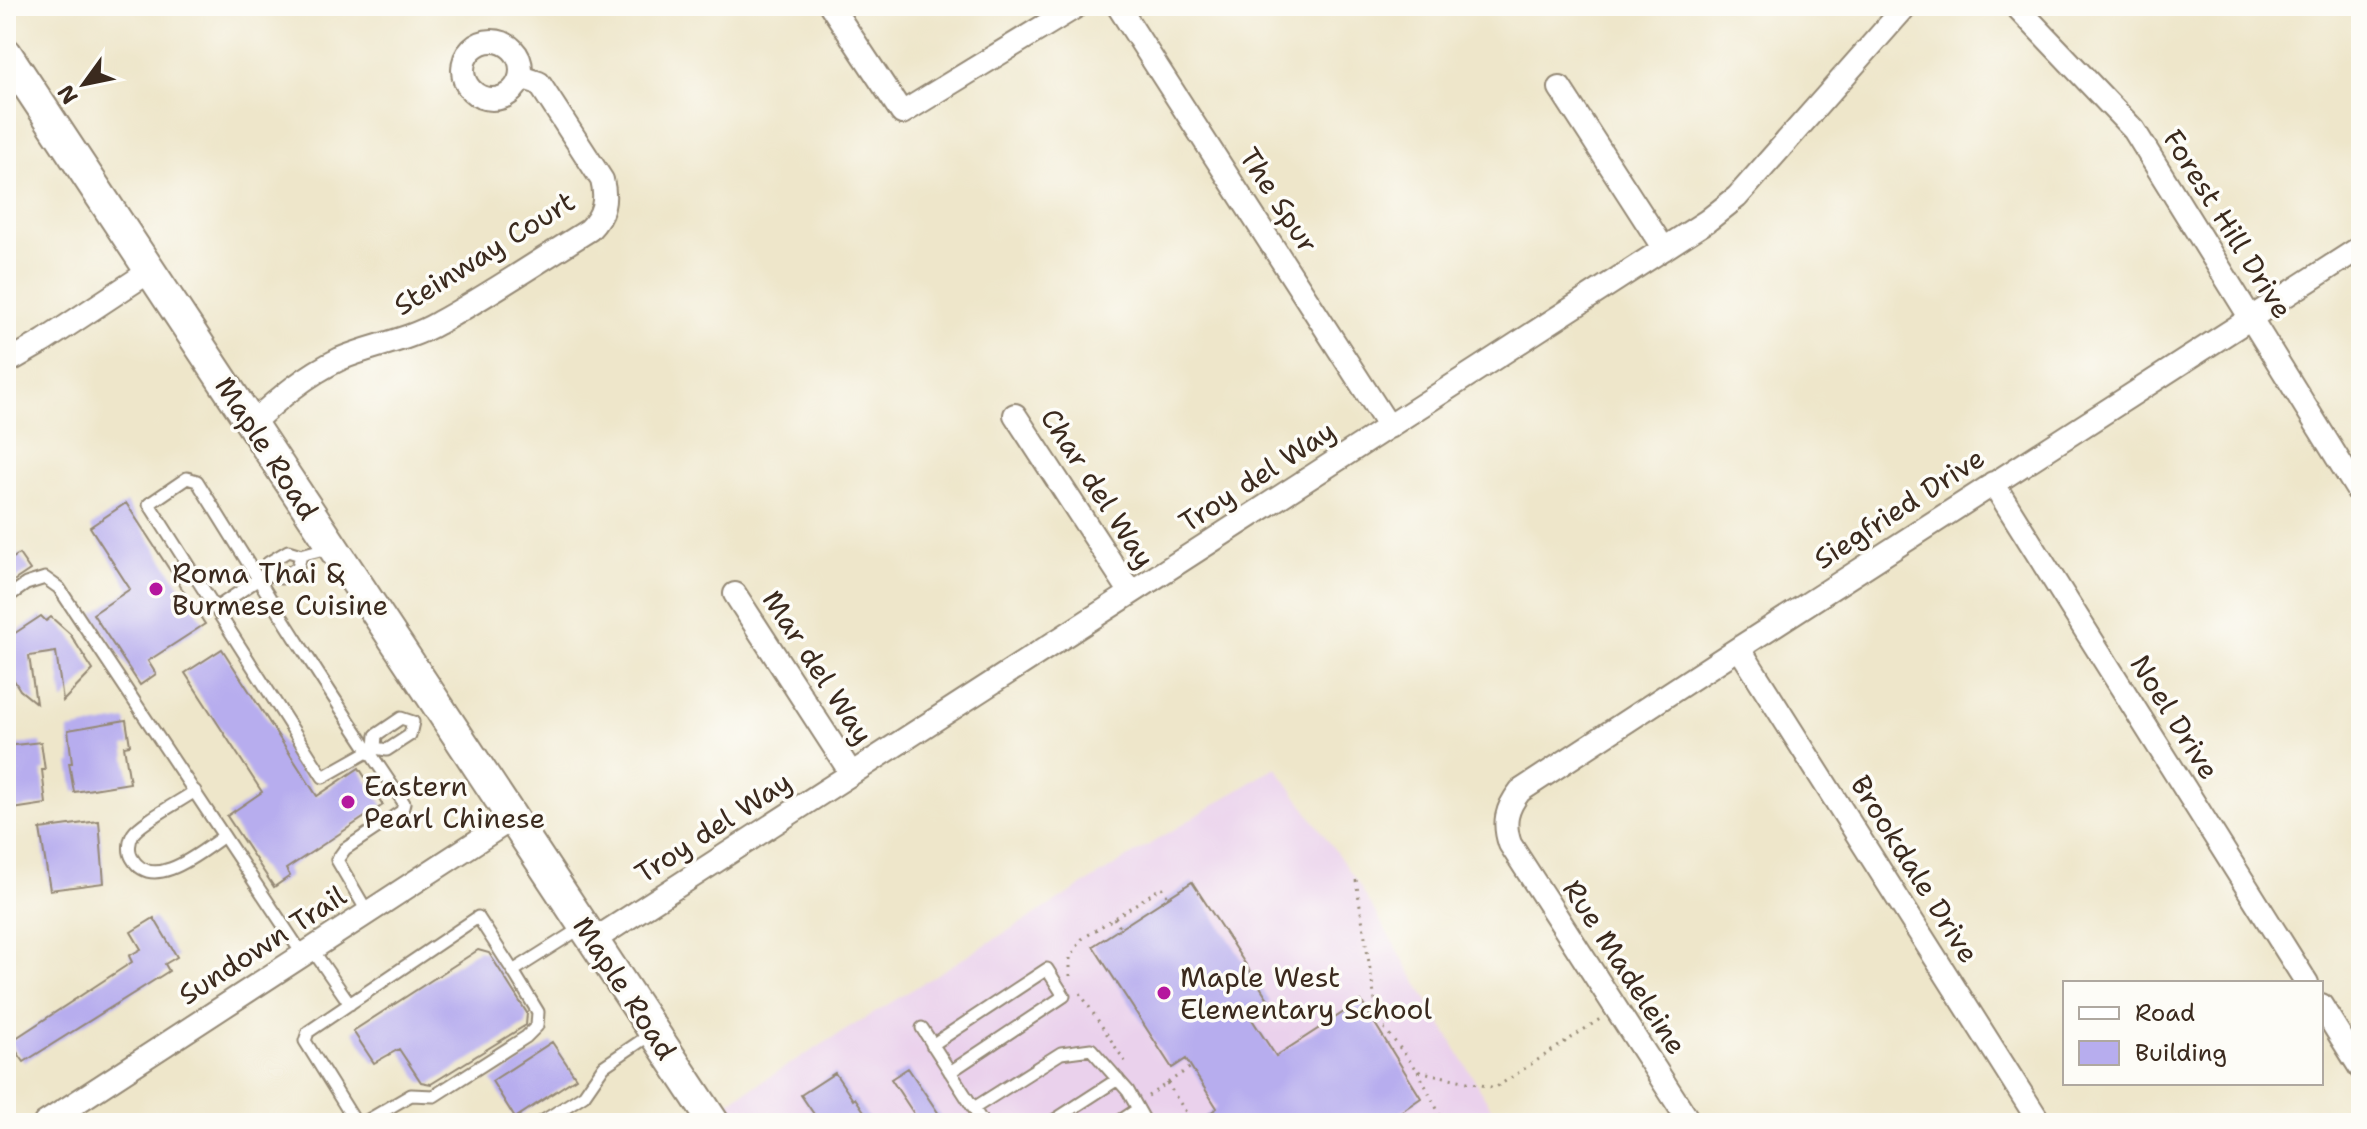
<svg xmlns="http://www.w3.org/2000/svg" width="2367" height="1129" font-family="'Shantell Sans',sans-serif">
<rect width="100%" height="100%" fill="#fdfcf7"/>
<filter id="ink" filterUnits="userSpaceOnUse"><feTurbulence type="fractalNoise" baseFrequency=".0125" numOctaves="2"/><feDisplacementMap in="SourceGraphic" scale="16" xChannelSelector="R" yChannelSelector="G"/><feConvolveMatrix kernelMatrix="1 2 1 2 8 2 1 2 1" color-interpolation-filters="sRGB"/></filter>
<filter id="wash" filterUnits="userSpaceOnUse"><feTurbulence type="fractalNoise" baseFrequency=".006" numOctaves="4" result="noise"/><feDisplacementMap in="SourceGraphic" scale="32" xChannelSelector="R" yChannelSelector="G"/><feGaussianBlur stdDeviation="1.8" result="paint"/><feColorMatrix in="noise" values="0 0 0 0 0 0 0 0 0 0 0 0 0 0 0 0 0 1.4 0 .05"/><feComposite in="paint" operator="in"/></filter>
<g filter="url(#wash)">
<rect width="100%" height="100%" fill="#eee6ca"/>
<path fill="#ead1ec" d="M1276,767L1356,880L1500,1123H730L720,1107Z"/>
<g id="blocks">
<path fill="#b7adee" d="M126,503L205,624L148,661L156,674L140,685L93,614L130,589L90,527Z
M19,554L30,570L6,586V563Z
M41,616L46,621L51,617L70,634L93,670L63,701L56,652L29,656L36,703L20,690L6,667V654L10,648L6,639Z
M222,649L317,796L359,768L383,805L286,869L290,876L274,887L227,816L262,792L185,673Z
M126,720L130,745L124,746L130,783L74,792L69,763H72L68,730Z
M41,742L45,770H42L46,804L6,810V746Z
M99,821L104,883L50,890L40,829Z
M1192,882L1270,1002L1249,1015L1276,1056L1361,1001L1421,1098L1384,1123H1196L1217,1108L1186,1059L1172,1068L1093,946Z
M154,918L177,957L165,964L169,971L24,1062L10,1042L132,962L129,956L141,949L131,932Z
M478,950L489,953L527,1013L526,1025L431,1084L421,1082L399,1049L374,1063L353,1031Z
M552,1042L576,1078L515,1118L492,1081Z
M908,1068L945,1123H920L891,1079Z
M835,1073L853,1100L855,1098L872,1123H820L801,1095Z"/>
</g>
</g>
<g filter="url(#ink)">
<use href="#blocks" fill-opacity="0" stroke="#948874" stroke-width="2"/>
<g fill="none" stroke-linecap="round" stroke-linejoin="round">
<defs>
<path id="lane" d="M301,555L331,547
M6,598L26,584L45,578L59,588L303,955
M216,608L266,574L281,578L298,567L301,555L288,551L268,563L266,574
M195,791C181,801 141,822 133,834C129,841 128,851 132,858C153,894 203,850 224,836
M368,913L337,860L345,849L402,811L404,803C332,698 264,589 197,481L187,478L149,504L323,777L369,751L375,748L387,750L410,735L413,722L401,718L376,735L375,748
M312,949L350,1004
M922,1028L983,1123
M932,1045L1047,969L1064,996L950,1072
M974,1108L1061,1053L1091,1049L1128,1091L1146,1123
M356,1123L305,1041L308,1032L478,917L513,971L584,926
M363,1123L411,1095L434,1096L526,1037L537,1026L538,1012L513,971
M540,1123L584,1095L604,1066L654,1032
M1050,1123L1118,1079
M1117,1123L1138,1109"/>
<path id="street" d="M831,6L902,113L1077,6
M1118,6L1389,427
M2016,6L2134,130L2361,496
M463 70a29 29 0 1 1 58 0a29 29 0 1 1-58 0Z
M1560,88L1664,249
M6,363L44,341L150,271
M1015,415L1131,593
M251,424C278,399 306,375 340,359C372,345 407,341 438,323C489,295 539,261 589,230C604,215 607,200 602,180L539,83L521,77
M1993,483L2307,983
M735,594L851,773
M1739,648L2040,1123
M594,940L1707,221L1737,197L1906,6
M2321,1005L2361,1069
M45,1123L513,818
M1690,1123L1510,844C1503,823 1506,809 1520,791L1739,648L2361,247"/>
<path id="secondary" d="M6,53L714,1123"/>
</defs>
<use href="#lane" stroke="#948874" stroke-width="15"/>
<use href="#street" stroke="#948874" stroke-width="26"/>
<use href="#secondary" stroke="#948874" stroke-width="34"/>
<path stroke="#948874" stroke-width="3" stroke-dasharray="2 6" stroke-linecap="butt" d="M1356,880L1378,1020L1418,1071L1495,1088L1600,1019
M1114,918L1121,929
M1070,976V958L1082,939L1162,887L1167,896
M1080,993L1128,1066
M1418,1071L1444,1123
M1167,1083L1193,1123
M1148,1096L1191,1067"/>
<use href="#lane" stroke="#fff" stroke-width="11"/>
<use href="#street" stroke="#fff" stroke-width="22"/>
<use href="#secondary" stroke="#fff" stroke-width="30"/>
</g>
</g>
<g fill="#b5179e" stroke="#fdfcf7" stroke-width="3">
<circle cx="156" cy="589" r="8"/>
<circle cx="348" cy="802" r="8"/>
<circle cx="1164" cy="993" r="8"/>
</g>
<g text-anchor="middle" stroke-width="7" stroke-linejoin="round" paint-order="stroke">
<g font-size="28" fill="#3b2a1e" stroke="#fdfcf7">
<text transform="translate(1279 200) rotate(57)" y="10">The Spur</text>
<text transform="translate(2228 224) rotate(58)" y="10">Forest Hill Drive</text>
<text transform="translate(484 253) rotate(-32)" y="10">Steinway Court</text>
<text transform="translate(267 448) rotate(57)" y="10">Maple Road</text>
<text transform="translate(1257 476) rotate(-33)" y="10">Troy del Way</text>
<text transform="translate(1098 488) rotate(57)" y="10">Char del Way</text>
<text transform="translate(1899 508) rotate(-33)" y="10">Siegfried Drive</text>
<text transform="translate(818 667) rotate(57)" y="10">Mar del Way</text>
<text transform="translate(2175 717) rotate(58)" y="10">Noel Drive</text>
<text transform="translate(713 827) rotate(-33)" y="10">Troy del Way</text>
<text transform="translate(1915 869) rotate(58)" y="10">Brookdale Drive</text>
<text transform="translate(262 945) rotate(-33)" y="10">Sundown Trail</text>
<text transform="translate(1625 967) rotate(57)" y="10">Rue Madeleine</text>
<text transform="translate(625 988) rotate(57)" y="10">Maple Road</text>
</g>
<g font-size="28" fill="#3b2a1e" stroke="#fdfcf7" text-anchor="start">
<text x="172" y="583">Roma Thai &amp;<tspan x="172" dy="32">Burmese Cuisine</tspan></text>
<text x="364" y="796">Eastern<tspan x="364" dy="32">Pearl Chinese</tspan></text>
<text x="1180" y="987">Maple West<tspan x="1180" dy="32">Elementary School</tspan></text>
</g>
</g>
<rect width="2367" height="1129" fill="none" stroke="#fdfcf7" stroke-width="32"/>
<rect x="2063" y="981" width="260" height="104" fill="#fdfcf7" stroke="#afa8a0" stroke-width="2"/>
<rect x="2079" y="1007" width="40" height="12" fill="#ffffff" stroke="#afa8a0" stroke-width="2"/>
<text x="2135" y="1021" font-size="24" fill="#3b2a1e">Road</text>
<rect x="2079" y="1041" width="40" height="24" fill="#b7adee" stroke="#afa8a0" stroke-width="2"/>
<text x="2135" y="1061" font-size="24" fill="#3b2a1e">Building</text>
<g transform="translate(84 84) rotate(237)" stroke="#fdfcf7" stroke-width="6" paint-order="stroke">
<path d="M0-6L14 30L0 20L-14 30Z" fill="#3b2a1e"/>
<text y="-12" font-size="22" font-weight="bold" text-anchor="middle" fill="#3b2a1e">N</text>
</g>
</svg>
